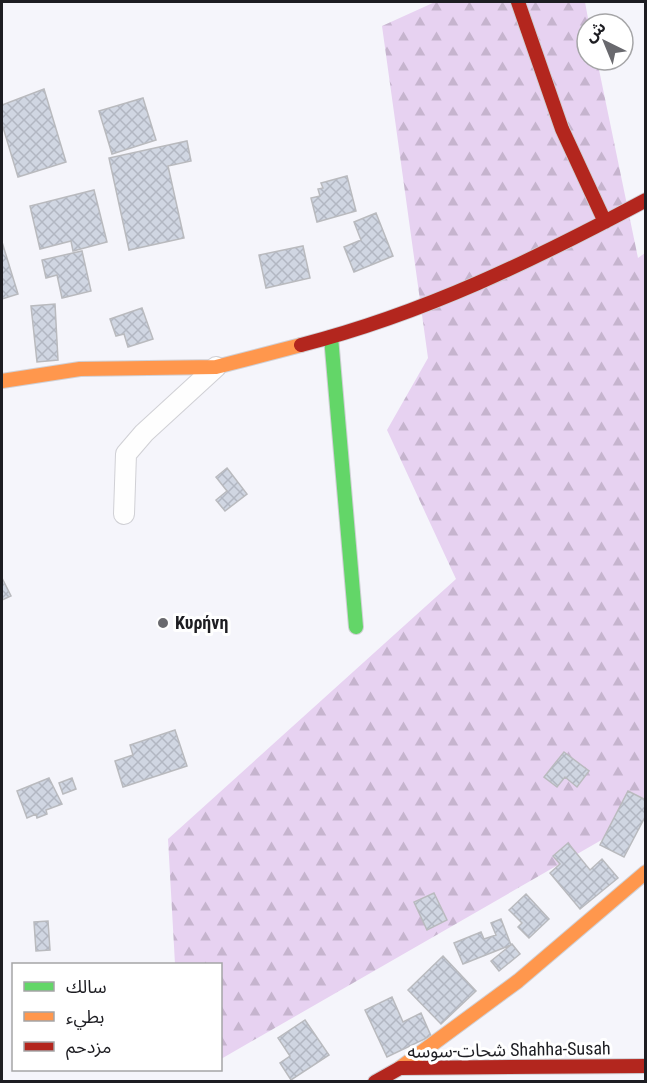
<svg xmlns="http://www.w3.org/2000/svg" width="647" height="1083" font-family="'Roboto Condensed','Noto Sans Arabic',sans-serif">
<defs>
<pattern id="forest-firs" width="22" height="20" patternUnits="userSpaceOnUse" patternTransform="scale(1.5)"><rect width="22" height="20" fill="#e7d2f1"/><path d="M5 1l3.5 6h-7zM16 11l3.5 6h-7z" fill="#c6b4ce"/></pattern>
<pattern id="building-cross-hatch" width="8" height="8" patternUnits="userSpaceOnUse" patternTransform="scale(1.5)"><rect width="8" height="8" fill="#d0d6e2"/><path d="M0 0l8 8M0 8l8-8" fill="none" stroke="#b2b7c2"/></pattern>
</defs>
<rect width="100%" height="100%" fill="#f5f5fb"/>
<path fill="url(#forest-firs)" d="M435,2H585L589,24H587V60H597L638,258L645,253V815L221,1059L220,964H175L168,839L456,579L387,430L428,358L382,26Z"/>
<path fill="url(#building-cross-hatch)" stroke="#b9babe" stroke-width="1.5" d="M44,89L66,162L18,177L2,124V105Z
M143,98L156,140L112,154L99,111Z
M187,141L191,161L168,166L184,238L129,250L109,158Z
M347,176L356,211L317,222L311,198L320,196L318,189L323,188L321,183Z
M94,190L107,242L73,251L71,241L40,249L30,206Z
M376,213L393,256L354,272L344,247L361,240L354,222Z
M2,242L18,294L2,299Z
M303,246L310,278L266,288L259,255Z
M82,251L91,291L62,298L57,275L46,278L42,260Z
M55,304L58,360L37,362L31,306Z
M142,308L153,339L128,347L124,334L116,336L110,319Z
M227,468L247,494L225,511L216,500L227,491L216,477Z
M2,578L11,596L2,600Z
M175,730L187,766L123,787L115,761L133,755L130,745Z
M564,752L589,771L577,787L565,777L557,787L544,777Z
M49,778L62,804L46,810L47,814L37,818L36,814L27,818L17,791Z
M72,778L76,789L63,794L59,783Z
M628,791L646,800V815L624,857L600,845Z
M568,843L590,870L602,859L618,878L580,909L550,873L560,864L553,856Z
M434,893L447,920L427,930L414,902Z
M526,894L549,919L529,938L518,927L522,923L509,910Z
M501,919L511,945L463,964L454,943L481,932L484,939L496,935L491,923Z
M48,921L50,950L36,951L34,922Z
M512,944L520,954L499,971L491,961Z
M443,956L476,991L441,1024L408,990Z
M392,997L403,1022L421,1013L431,1036L387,1057L365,1010Z
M305,1020L329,1055L291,1080L280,1063L290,1056L278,1038Z"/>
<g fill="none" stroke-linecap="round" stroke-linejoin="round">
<defs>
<path id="street" d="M124,514L126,454L144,433L216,367"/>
<path id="fast" d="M331,337L356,627"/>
<path id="slow" d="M2,381L80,369L216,367L301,345
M400,1068L518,981L646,872"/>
<path id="jam" d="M518,2L562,129L605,222
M301,345C425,313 534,260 646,200
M375,1082L400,1068L646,1066"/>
</defs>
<use href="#street" stroke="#d0d0d5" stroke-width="22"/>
<use href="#fast" stroke="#d0d0d5" stroke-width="16"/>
<use href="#slow" stroke="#d0d0d5" stroke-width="16"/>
<use href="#jam" stroke="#d0d0d5" stroke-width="16"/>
<use href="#street" stroke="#fefefe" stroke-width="20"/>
<use href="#fast" stroke="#63d668" stroke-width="14"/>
<use href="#slow" stroke="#ff974d" stroke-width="14"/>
<use href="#jam" stroke="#b3261e" stroke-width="14"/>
</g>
<circle fill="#69696e" stroke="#fff" stroke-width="2" cx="163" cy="623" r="6"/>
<g text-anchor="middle" stroke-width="6" stroke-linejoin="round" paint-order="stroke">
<g font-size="18" font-weight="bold" fill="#1d1d22" stroke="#fff" text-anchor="start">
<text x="175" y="629">Κυρήνη</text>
</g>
<g font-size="18" fill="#1d1d22" stroke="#fff">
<text transform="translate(509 1050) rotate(-1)" y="6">شحات-سوسه Shahha-Susah</text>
</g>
</g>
<rect width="647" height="1083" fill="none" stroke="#1d1d22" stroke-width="6"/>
<rect x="12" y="963" width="210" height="108" fill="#ffffff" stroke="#a5a5a7" stroke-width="1.5"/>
<rect x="24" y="982" width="30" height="9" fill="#63d668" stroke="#a5a5a7" stroke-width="1.5"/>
<text x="66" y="993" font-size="18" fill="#1d1d22">سالك</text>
<rect x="24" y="1012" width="30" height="9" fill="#ff974d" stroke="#a5a5a7" stroke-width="1.5"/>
<text x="66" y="1023" font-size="18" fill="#1d1d22">بطيء</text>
<rect x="24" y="1042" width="30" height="9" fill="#b3261e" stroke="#a5a5a7" stroke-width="1.5"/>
<text x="66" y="1053" font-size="18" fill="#1d1d22">مزدحم</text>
<g transform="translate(605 42) rotate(317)"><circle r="28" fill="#ffffff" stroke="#a5a5a7" stroke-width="1.5"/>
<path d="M0-4.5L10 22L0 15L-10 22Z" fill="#69696e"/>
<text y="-9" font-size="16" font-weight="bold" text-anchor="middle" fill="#1d1d22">ش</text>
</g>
</svg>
